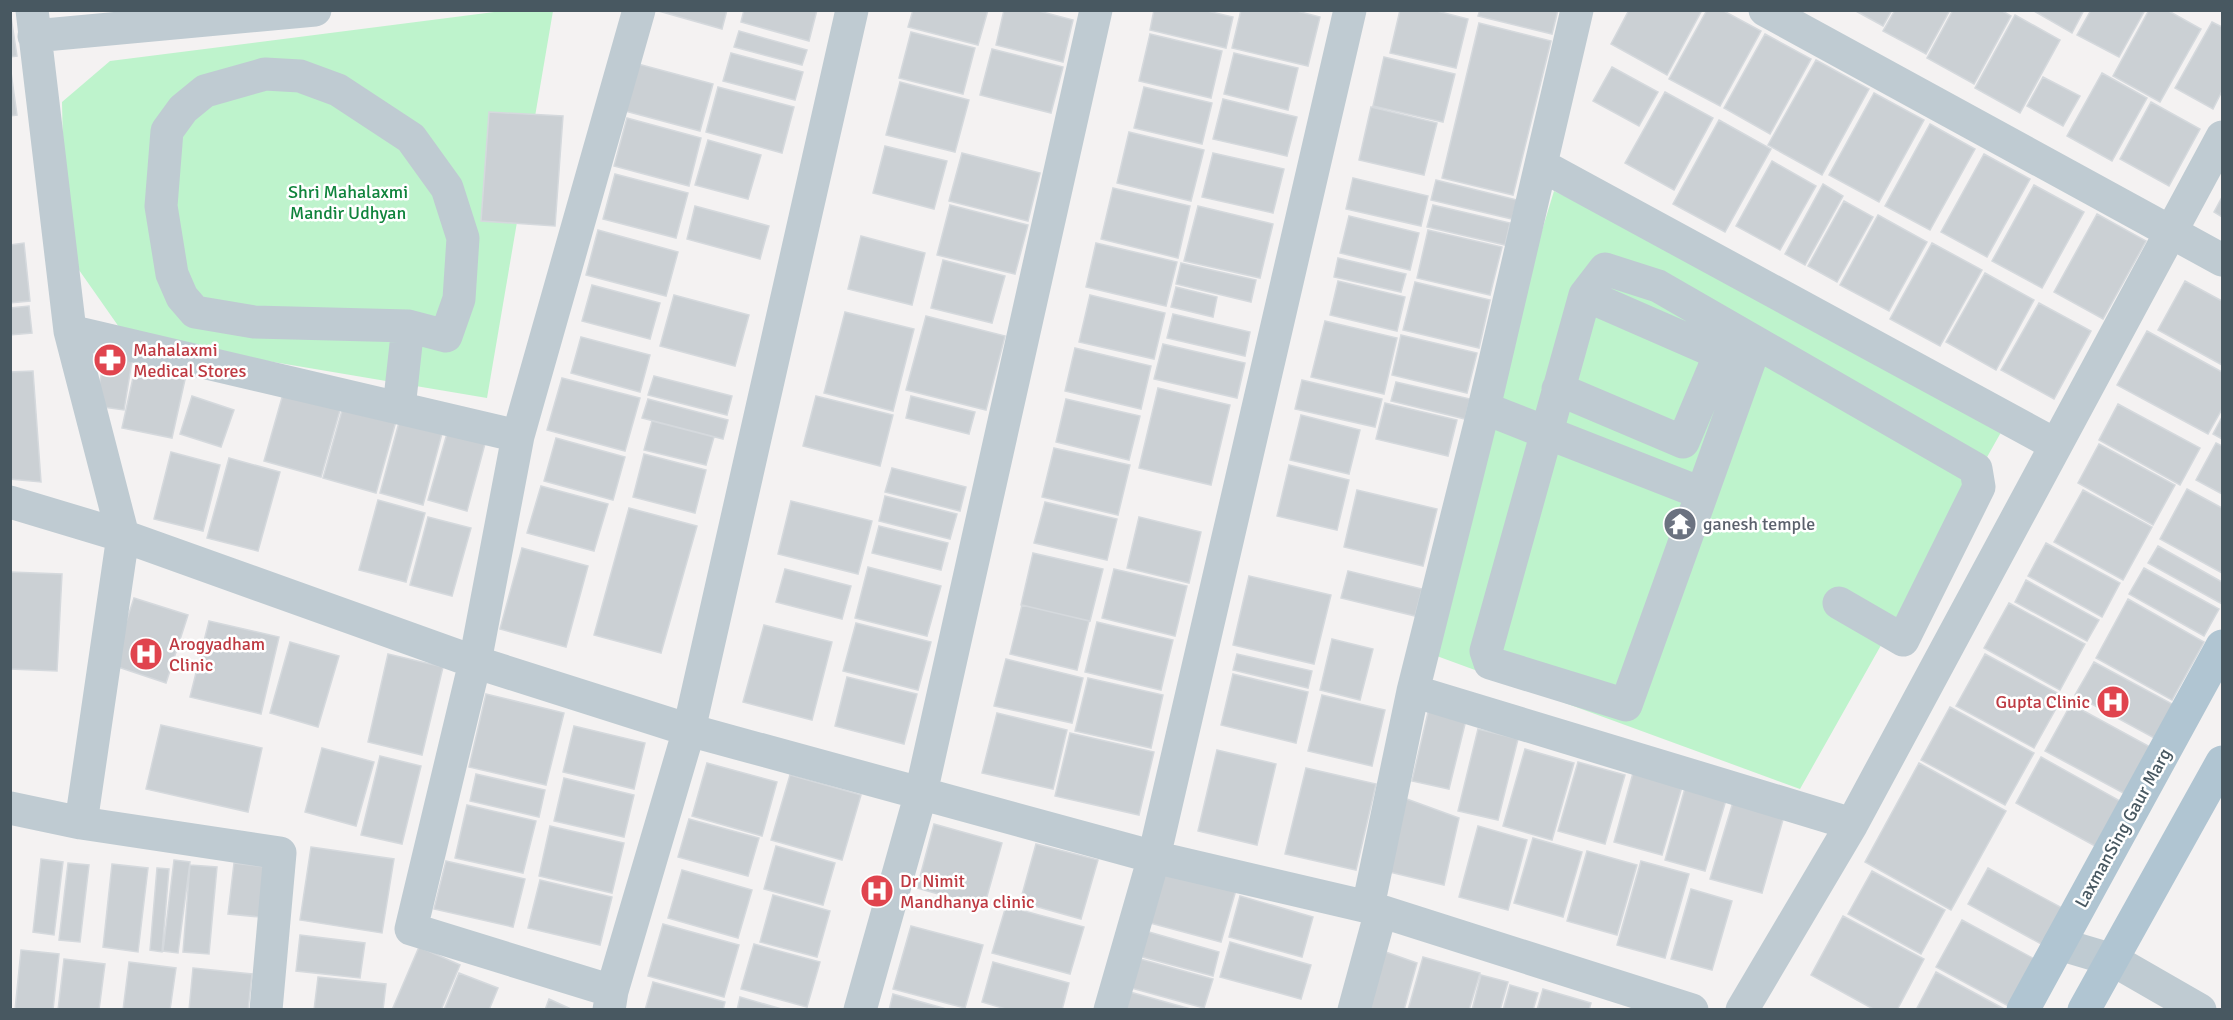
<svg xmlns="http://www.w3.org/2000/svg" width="2233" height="1020" font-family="Signika,sans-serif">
<rect width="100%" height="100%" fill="#f4f2f2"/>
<path fill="#bef3cc" d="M502,11H553L487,398L126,337L72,260L63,147L62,102L110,61Z
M1554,191L2013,411L1800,789L1415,648Z"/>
<path fill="#cbd0d4" stroke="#d5d9dd" stroke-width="1.5" d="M10,10L17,56L10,57Z
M655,10H727L722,29Z
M744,10H817L809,41L741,22Z
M913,10H988L978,45L908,27Z
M1004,10H1035L1073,20L1063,62L996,45Z
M1154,10H1203L1233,17L1226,48L1150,30Z
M1241,10H1293L1320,17L1308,66L1232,48Z
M1400,10H1433L1468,19L1456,68L1390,53Z
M1480,10H1558L1552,34L1478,16Z
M1629,10H1702L1667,75L1611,44Z
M1707,10H1722L1761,31L1720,106L1669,79Z
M1854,10H1892L1883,26Z
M1895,10H1950L1926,54L1883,31Z
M1953,10H2001L2011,16L1974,84L1927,58Z
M2032,10H2084L2072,33Z
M2091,10H2145L2119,57L2077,35Z
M2149,10H2167L2201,29L2160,102L2113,76Z
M2015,15L2060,40L2020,113L1975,88Z
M2212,22L2222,27V91L2213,109L2175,88Z
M1479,23L1551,41L1513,195L1442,178Z
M739,31L807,50L802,65L734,47Z
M911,32L975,48L963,94L899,78Z
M1150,34L1222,51L1211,98L1139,81Z
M1765,34L1811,59L1770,134L1724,108Z
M992,49L1063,67L1051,113L980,95Z
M731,53L803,72L795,100L723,81Z
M1234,53L1298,68L1288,110L1224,94Z
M1384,57L1455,74L1443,122L1373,106Z
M1816,60L1869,89L1822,175L1768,145Z
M638,64L713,84L700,131L625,111Z
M10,65L17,115L10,116Z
M1612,67L1658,92L1639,126L1593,101Z
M2102,73L2147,98L2112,161L2067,136Z
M2043,77L2080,96L2063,126L2027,106Z
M900,82L969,100L955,152L886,135Z
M718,87L794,107L782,153L706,132Z
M1144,87L1212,103L1202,144L1134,128Z
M1665,92L1713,118L1674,190L1625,163Z
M1874,93L1924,120L1879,202L1829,175Z
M1223,99L1297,117L1287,156L1213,139Z
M2151,102L2200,129L2169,186L2120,159Z
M1371,107L1437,123L1424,175L1359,160Z
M489,112L563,116L555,226L481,221Z
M627,118L701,138L689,186L614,166Z
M1719,120L1771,149L1725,232L1673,204Z
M1930,124L1975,149L1930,230L1885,206Z
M1129,132L1204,150L1191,201L1117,183Z
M708,140L761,155L748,199L695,185Z
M885,146L947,161L934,209L873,193Z
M962,153L1040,173L1028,221L949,201Z
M1213,153L1284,169L1273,213L1202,197Z
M1984,154L2030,179L1987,257L1941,232Z
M1772,161L1816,186L1780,250L1736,226Z
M615,174L688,193L676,238L603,219Z
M1353,178L1428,196L1421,226L1346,209Z
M1436,180L1517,200L1512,219L1431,200Z
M1823,184L1843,196L1805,265L1785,254Z
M2034,185L2084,212L2042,288L1992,261Z
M1113,188L1190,206L1178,258L1101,239Z
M2222,197V217L2214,212Z
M1844,201L1873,217L1837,282L1808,266Z
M950,205L1028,225L1015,274L937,255Z
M1433,205L1510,223L1505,245L1427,227Z
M695,206L769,226L760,259L687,239Z
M1198,206L1273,224L1260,278L1184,261Z
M2097,214L2146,241L2103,319L2054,292Z
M1878,215L1927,242L1889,311L1840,285Z
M1349,216L1419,233L1410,270L1340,253Z
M598,230L678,252L666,296L586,275Z
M1428,230L1502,247L1490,295L1417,278Z
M861,236L925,253L912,305L848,289Z
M24,243L30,301L10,303V245Z
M1096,243L1177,262L1166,306L1086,287Z
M1932,243L1982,270L1940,346L1890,319Z
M1338,258L1406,274L1401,292L1334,277Z
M943,260L1005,276L992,323L931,308Z
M1181,263L1256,280L1251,302L1176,284Z
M1985,273L2034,300L1996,370L1946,342Z
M1338,281L1405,297L1397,331L1330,315Z
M2185,281L2222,301V365L2158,330Z
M1415,282L1490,300L1479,348L1403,330Z
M592,285L660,303L650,339L582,321Z
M1176,287L1217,297L1213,317L1171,307Z
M674,295L749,315L735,366L660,346Z
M1090,295L1165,313L1154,359L1079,342Z
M2039,303L2091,331L2054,399L2001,370Z
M29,306L32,333L10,335V308Z
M845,312L914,329L893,411L824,393Z
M1173,314L1250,332L1245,356L1167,338Z
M926,316L1005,336L986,410L906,390Z
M1325,321L1397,338L1384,394L1311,377Z
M2147,331L2222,372V409L2208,434L2117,385Z
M1401,335L1477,353L1467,393L1392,375Z
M581,337L650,355L640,392L571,373Z
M1163,344L1245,363L1237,398L1154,379Z
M1075,348L1151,366L1141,409L1065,391Z
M105,351L133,355L124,410L96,406Z
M136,364L186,375L172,438L122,428Z
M33,371L41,482L10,479V372Z
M654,376L732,396L727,415L648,395Z
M562,378L640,398L625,451L547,430Z
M1302,380L1382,399L1375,427L1295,409Z
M1396,382L1470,399L1465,419L1391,401Z
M285,387L342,403L321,477L264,461Z
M1158,388L1230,405L1211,485L1139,468Z
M192,396L234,410L221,447L180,434Z
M816,396L893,415L880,466L803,446Z
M911,396L975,412L969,434L906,418Z
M648,399L728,420L723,439L642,418Z
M1066,399L1140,416L1129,460L1056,442Z
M345,400L398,414L376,493L323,478Z
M1385,403L1457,420L1448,456L1376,439Z
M2118,404L2200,448L2180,485L2099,440Z
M401,415L444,426L423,505L380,493Z
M1301,415L1360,430L1349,474L1290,460Z
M2222,417V439L2213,434Z
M652,421L714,437L706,465L644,450Z
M448,430L486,440L467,511L428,500Z
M556,438L625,457L613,500L544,481Z
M2216,443L2222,446V494L2196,480Z
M2099,444L2175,485L2153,525L2078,483Z
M1054,448L1130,465L1118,515L1042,497Z
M171,452L220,465L203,531L154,519Z
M644,454L706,470L695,513L633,497Z
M229,458L280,472L258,551L207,538Z
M1289,465L1349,480L1337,530L1277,516Z
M892,468L966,487L960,511L885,492Z
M541,486L608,504L594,551L527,533Z
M2187,489L2222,508V573L2160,539Z
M1357,490L1437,509L1423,566L1344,547Z
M2083,490L2152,527L2123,580L2054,542Z
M885,496L957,514L950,539L879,521Z
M378,500L425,513L406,582L359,570Z
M791,501L872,521L858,574L778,554Z
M1045,502L1117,519L1107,560L1034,543Z
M629,508L697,526L661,653L594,635Z
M428,517L471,528L452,596L410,585Z
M1139,517L1201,532L1189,583L1127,568Z
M879,526L948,543L941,570L872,553Z
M2046,543L2120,583L2102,617L2028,576Z
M2158,546L2222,582V604L2148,563Z
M522,548L588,566L566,647L500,629Z
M1033,553L1103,569L1090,621L1021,605Z
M868,567L941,586L927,636L855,618Z
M2144,568L2219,609L2204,636L2129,594Z
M785,569L851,586L842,619L776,602Z
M1114,569L1187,586L1175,636L1102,618Z
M1348,571L1422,589L1415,616L1341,598Z
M10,572L62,574L57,671L10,669Z
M1249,576L1331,595L1314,664L1233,645Z
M2026,580L2099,620L2087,641L2015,602Z
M134,598L188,615L166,683L112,665Z
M2128,599L2204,642L2172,700L2096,658Z
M2009,603L2085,644L2060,690L1984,648Z
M1022,605L1089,621L1077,670L1010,654Z
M209,621L279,637L261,714L190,697Z
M1097,622L1173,640L1161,690L1085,672Z
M856,623L931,642L918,690L843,671Z
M764,625L832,642L812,720L743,702Z
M1332,639L1373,649L1360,700L1320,690Z
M290,642L339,656L318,727L270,713Z
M388,654L443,667L422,755L368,742Z
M1237,654L1312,671L1308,688L1233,670Z
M1985,654L2063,696L2034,748L1956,706Z
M1006,659L1083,678L1072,723L994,706Z
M2094,662L2174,705L2156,739L2075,695Z
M1233,674L1308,692L1296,743L1221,725Z
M847,677L917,694L904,744L835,726Z
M1088,678L1163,695L1151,748L1075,731Z
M486,694L564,713L546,785L469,767Z
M1322,695L1385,710L1372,766L1308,751Z
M2071,704L2152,748L2127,795L2045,751Z
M1950,707L2034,753L2005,805L1921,760Z
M1429,708L1467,716L1449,789L1412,781Z
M997,713L1067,730L1053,789L982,773Z
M161,725L262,748L248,812L146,789Z
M574,726L645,743L634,789L563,772Z
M1478,729L1518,739L1498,820L1458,811Z
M1070,733L1154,752L1139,815L1055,796Z
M322,748L374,762L356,826L305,812Z
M1525,749L1574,763L1552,840L1503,826Z
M1217,750L1276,764L1257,845L1198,831Z
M380,756L421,766L402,844L361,835Z
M2041,757L2120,801L2095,846L2016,803Z
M1578,762L1625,775L1605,844L1558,831Z
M707,763L777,782L762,836L692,816Z
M1919,763L2006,811L1951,910L1865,862Z
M1306,768L1376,784L1356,870L1285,854Z
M1633,773L1682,787L1662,855L1614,842Z
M476,774L545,790L539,817L470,801Z
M790,775L861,795L842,860L771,840Z
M564,778L634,795L624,837L554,821Z
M1685,788L1726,800L1705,871L1665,860Z
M1404,798L1459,818L1444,885L1385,871Z
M1733,802L1784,816L1762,893L1710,879Z
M467,805L536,821L523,873L455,858Z
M689,819L759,838L748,876L678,857Z
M934,824L1002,843L984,907L917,888Z
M550,826L624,843L612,893L539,876Z
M1478,826L1527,840L1508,910L1459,897Z
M1533,838L1582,852L1563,917L1514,903Z
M1036,844L1098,860L1081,919L1020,902Z
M776,846L835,863L823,905L764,889Z
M311,847L394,859L382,933L300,920Z
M1587,851L1637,865L1617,935L1567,921Z
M41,859L63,862L54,935L33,932Z
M174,860L190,862L178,953L163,951Z
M446,861L525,879L513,927L434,909Z
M1641,861L1689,874L1665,958L1617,945Z
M68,863L89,865L80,942L59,940Z
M234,863L266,867L260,917L228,914Z
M112,864L148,868L138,952L103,947Z
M190,865L217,867L209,954L183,952Z
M157,868L169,869L162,952L150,950Z
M1988,868L2064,909L2043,945L1968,904Z
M682,870L752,890L738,938L668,918Z
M1165,871L1236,890L1221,942L1150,923Z
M1872,871L1945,910L1921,954L1848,914Z
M540,880L612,897L600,945L528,928Z
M1691,889L1732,901L1712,970L1671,959Z
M773,895L830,911L817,957L760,942Z
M1240,896L1313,917L1302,957L1229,937Z
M1006,906L1084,927L1070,974L992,953Z
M1843,916L1924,959L1897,1010H1875L1811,975Z
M1962,920L2040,962L2014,1009L1936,967Z
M663,924L739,945L724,997L648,976Z
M911,926L983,945L965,1008L893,989Z
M1142,930L1219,952L1213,976L1135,955Z
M300,935L365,943L360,978L296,971Z
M1230,942L1311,965L1301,999L1220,977Z
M754,944L820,962L807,1007L741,989Z
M419,947L460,965L441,1010H392Z
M21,950L59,954L53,1010H15Z
M1380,950L1417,963L1404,1010H1362Z
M1133,957L1213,979L1204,1008L1124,986Z
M1423,957L1480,973L1469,1010H1408Z
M64,959L105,964L99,1010H58Z
M129,962L176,968L170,1010H123Z
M993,962L1069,983L1062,1010H1009L982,1002Z
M193,968L252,974L248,1010H189Z
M1936,972L2006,1010H1916Z
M459,973L498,988L489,1010H444Z
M1481,975L1508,982L1500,1010H1472Z
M318,977L386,984L383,1010H314Z
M653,982L725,1002L723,1010H645Z
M1510,985L1538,993L1533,1010H1503Z
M1543,989L1591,1003L1589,1010H1537Z
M1130,992L1194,1010H1126Z
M893,994L950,1010H889Z
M740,997L785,1010H737Z
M549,999L573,1010H545Z"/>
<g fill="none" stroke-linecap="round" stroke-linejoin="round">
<path stroke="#bfcbd2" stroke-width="33" d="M32,10L70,331L123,536L81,823
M1765,10L2222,260
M34,36L315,10
M1541,165L2056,445
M70,331L518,436
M1756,343L1626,705L1490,663L1486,651L1585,295L1605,269L1658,286L1976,469L1979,487L1903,640L1839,603
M1558,389L1683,442L1720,354L1585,295
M399,408L408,326L446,336L459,299L463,238L447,188L411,138L338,90L300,76L265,74L205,91L183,109L167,131L161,206L172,274L182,297L195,312L254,322L408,326
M1484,408L1701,493
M10,502L123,536L475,662L689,730L1154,857L1368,907L1692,1010
M1413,691L1852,824
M10,808L81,823L280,853L266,1010
M1368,907L1413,691L1484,408L1577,10
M2059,944L2113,960L2200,1010
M612,991L411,929L475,662L518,436L639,10
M609,1010L612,991L689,730L852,10
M860,1010L921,793L1096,10
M1110,1010L1154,857L1350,10
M1354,1010L1381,911
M1742,1010L1852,824L2222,137"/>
<path stroke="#b0c5d2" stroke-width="33" d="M2023,1010L2222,646
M2084,1010L2222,762"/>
</g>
<defs>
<symbol id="pharmacy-disc" viewBox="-11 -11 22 22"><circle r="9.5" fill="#e0444e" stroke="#fff"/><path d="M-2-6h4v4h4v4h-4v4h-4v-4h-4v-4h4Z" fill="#fff"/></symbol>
<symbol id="temple-disc" viewBox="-11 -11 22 22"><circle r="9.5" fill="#6b7280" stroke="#fff"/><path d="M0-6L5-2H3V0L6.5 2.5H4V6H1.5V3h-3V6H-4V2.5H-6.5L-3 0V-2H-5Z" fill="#fff"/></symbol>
<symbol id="hospital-disc" viewBox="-11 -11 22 22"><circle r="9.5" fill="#e0444e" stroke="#fff"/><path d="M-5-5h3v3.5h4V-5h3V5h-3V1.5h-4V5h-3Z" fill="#fff"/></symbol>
</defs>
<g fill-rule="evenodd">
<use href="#pharmacy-disc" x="91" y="341" width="38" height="38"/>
<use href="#temple-disc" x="1661" y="505" width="38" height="38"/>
<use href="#hospital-disc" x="127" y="635" width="38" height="38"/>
<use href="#hospital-disc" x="2094" y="683" width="38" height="38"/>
<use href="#hospital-disc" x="858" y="872" width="38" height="38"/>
</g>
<g text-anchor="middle" stroke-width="5" stroke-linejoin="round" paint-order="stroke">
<g font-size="18" fill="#10843c" stroke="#fff">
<text x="348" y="198">Shri Mahalaxmi<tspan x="348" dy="21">Mandir Udhyan</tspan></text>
</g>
<g font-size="18" fill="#be3a42" stroke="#fff" text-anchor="start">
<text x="133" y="356">Mahalaxmi<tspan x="133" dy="21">Medical Stores</tspan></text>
<text x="169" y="650">Arogyadham<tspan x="169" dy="21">Clinic</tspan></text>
<text x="2090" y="708" text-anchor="end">Gupta Clinic</text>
<text x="900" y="887">Dr Nimit<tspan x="900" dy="21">Mandhanya clinic</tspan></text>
</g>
<g font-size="18" fill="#5b616d" stroke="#fff" text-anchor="start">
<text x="1703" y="530">ganesh temple</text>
</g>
<g font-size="18" fill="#485861" stroke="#fff">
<text transform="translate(2123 828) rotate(-61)" y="6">LaxmanSing Gaur Marg</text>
</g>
</g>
<rect width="2233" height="1020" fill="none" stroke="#485861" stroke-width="24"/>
</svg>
